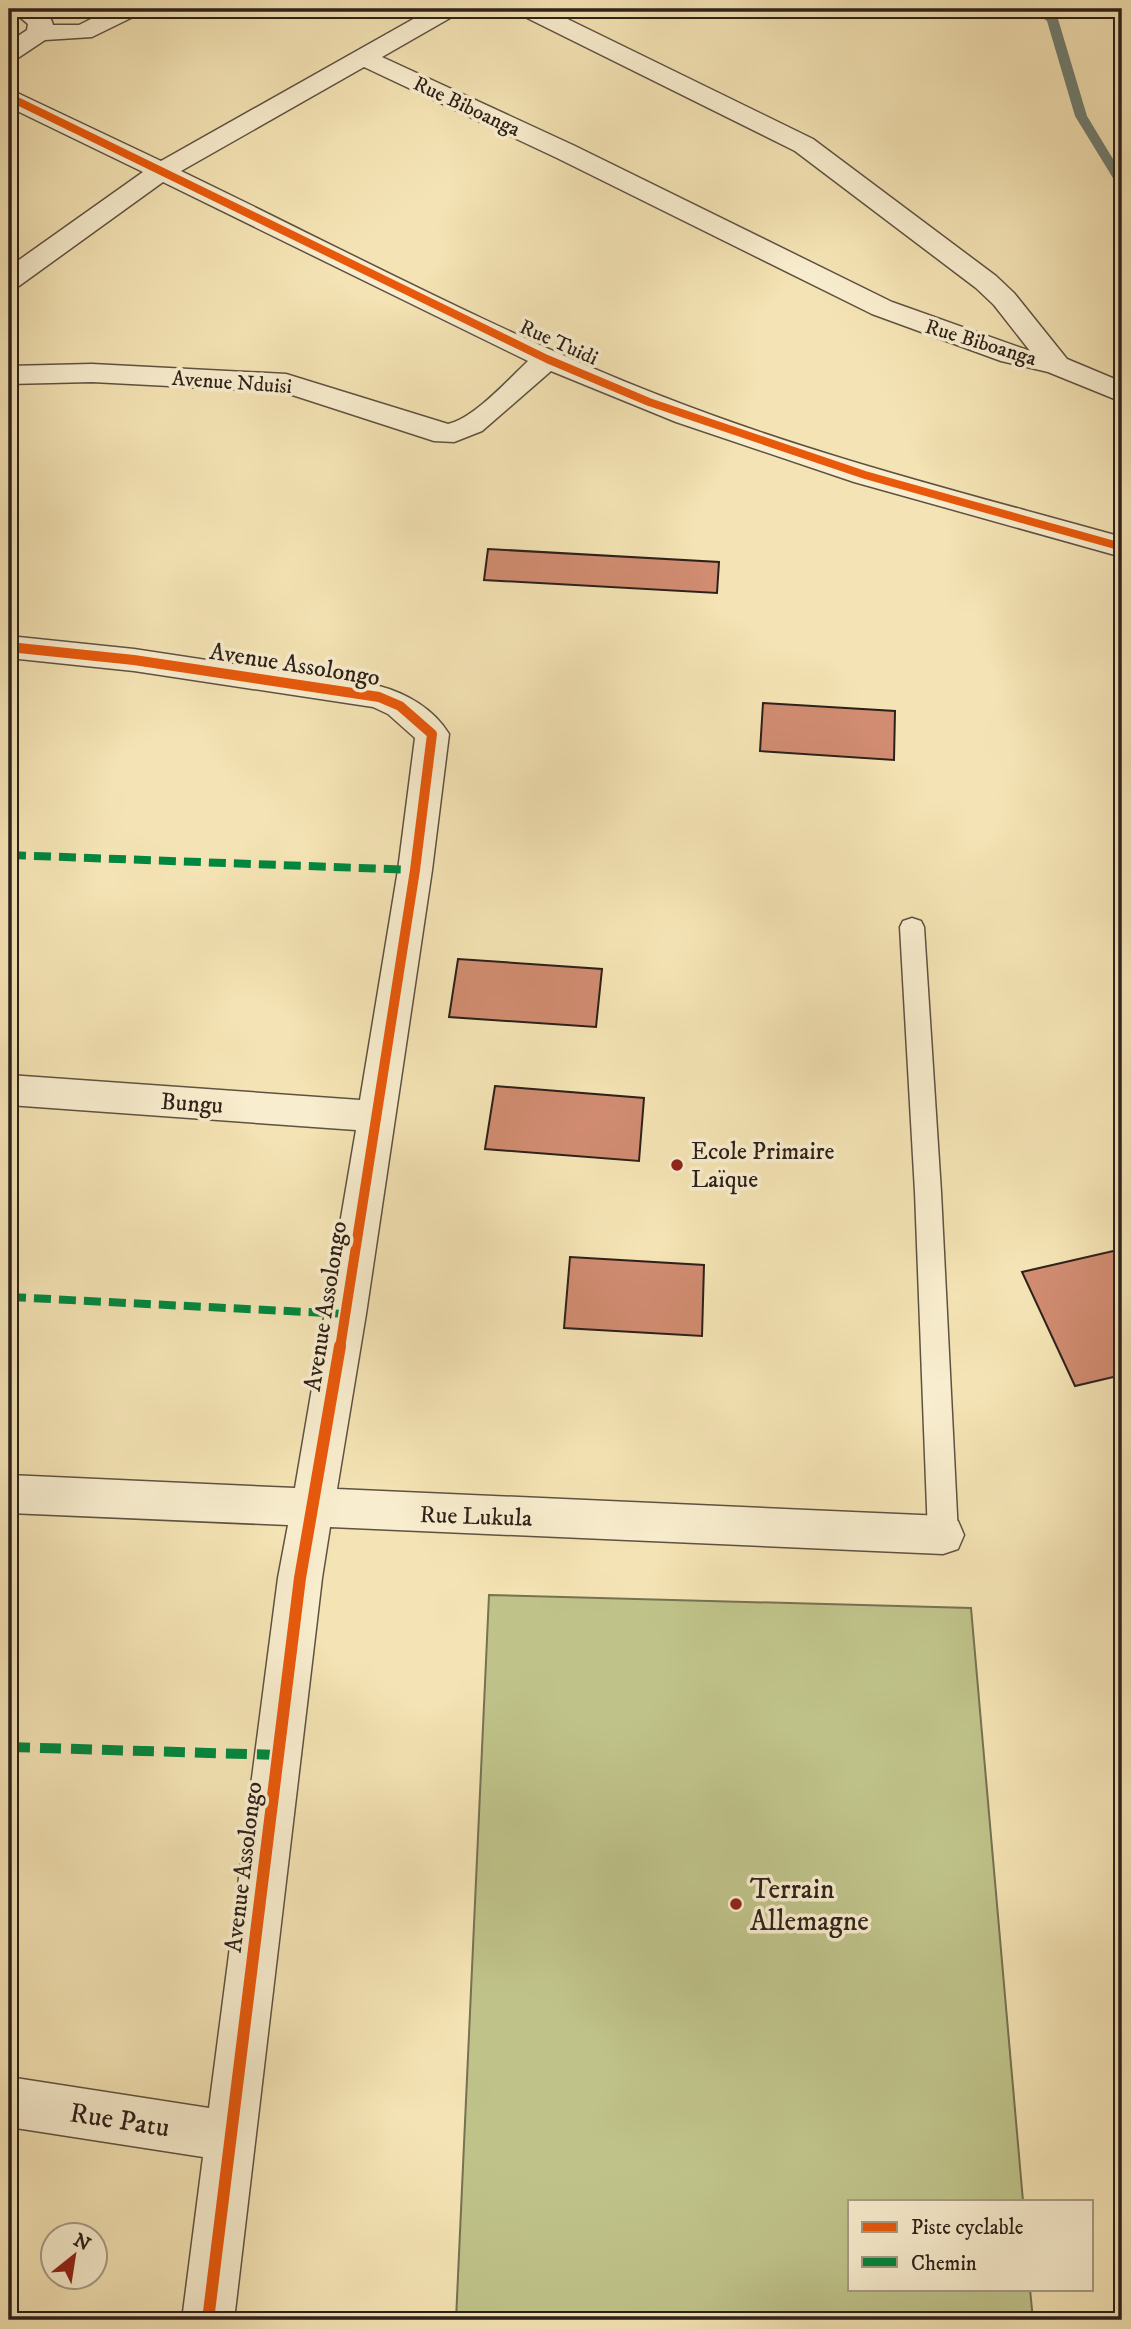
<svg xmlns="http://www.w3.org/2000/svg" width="1131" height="2329" font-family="'IM FELL DW Pica',serif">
<rect width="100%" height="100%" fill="#f4e3b4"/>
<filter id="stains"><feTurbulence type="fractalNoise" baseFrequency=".00286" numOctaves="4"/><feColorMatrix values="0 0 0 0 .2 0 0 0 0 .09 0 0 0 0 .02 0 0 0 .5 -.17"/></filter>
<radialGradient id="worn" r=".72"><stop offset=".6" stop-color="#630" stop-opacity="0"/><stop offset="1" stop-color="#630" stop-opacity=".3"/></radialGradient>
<path fill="#bfc38a" stroke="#767252" stroke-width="2" d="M489,1595L971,1608L1023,2201H849V2289H1030L1033,2320H456Z"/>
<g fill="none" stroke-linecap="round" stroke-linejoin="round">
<path fill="#707f73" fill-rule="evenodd" d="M1031,9H1044L1058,19L1087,116L1122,174V187L1116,183L1075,116L1047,21Z"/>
</g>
<path fill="#d18c71" stroke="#2d211b" stroke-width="2" d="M488,549L719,562L717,593L484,580Z
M763,703L895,711L894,760L760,751Z
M458,959L602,969L596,1027L449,1017Z
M495,1086L644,1098L639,1161L485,1149Z
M1122,1249V1375L1075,1386L1022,1272Z
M570,1257L704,1265L702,1336L564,1328Z"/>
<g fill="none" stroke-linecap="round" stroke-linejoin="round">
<defs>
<path id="lane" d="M912,918L921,921L924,927L941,1192L958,1535L953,1544L943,1548L933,1544L928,1535L915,1192L900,927L903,921Z"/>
<path id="street" d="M10,9C26,8 49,6 53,25H79L111,9H142L139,14L92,37L45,40L18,58L9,61V42L27,30L28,24Z
M431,9H460L457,14L382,57L575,146L892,302L1030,351L994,305L976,288L795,151L519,14L516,9H547L813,139L996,276L1014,293L1067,359L1122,382V402L1048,372L1001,361L872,314L557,158L364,67L181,171C339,247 499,333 661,396C811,455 968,494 1122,537V557L854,482L676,422L551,371L482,431L454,442L434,441L283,392L92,382L9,384V366L92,364L286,374L448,424C473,419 509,379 528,361L163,182L19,286L9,288V267L143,172L9,107V89L161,161Z
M9,636L134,649L379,686C406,693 434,709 449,734L432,870L366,1314L337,1489L943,1516L958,1521L964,1535L958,1549L943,1554L330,1527L322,1578L234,2320H182L203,2157L9,2127V2077L209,2108L278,1578L288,1525L9,1513V1475L295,1488L356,1130L9,1105V1075L360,1100L398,870L415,738L388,714L373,707L134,671L9,658Z"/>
</defs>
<use href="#lane" stroke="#5f5241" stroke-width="3"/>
<use href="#street" stroke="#5f5241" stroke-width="3"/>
<use href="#lane" fill="#f8edce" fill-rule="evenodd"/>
<use href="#street" fill="#f8edce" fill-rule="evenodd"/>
<path stroke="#00873e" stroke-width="8" stroke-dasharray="17 8" stroke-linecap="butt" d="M9,855L415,870
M9,1297L346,1314"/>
<path stroke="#00873e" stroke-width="10" stroke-dasharray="21 10" stroke-linecap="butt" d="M9,1747L278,1755"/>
<defs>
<path id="cycleway-far2" d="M9,97L547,359L649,402L865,475L1122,547"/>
<path id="cycleway-far1" d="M9,647L134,660L379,697L400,706L432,734L415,870L340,1348"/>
<path id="cycleway" d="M208,2320L300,1578L340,1346"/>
</defs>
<use href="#cycleway-far2" stroke="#f8edce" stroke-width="11"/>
<use href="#cycleway-far1" stroke="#f8edce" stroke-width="14"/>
<use href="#cycleway" stroke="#f8edce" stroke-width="17"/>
<use href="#cycleway-far2" stroke="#e8590c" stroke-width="8"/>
<use href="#cycleway-far1" stroke="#e8590c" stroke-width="10"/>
<use href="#cycleway" stroke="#e8590c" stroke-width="12"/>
</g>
<g fill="#8f2418" stroke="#f8edce" stroke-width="2.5">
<circle cx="677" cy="1165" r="7"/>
<circle cx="736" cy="1904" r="7"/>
</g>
<g text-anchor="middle" stroke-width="7" stroke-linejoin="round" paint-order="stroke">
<g font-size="21" fill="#2d211b" stroke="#f8edce">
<text transform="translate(467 106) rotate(25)" y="7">Rue Biboanga</text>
<text transform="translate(559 342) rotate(24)" y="7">Rue Tuidi</text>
<text transform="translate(981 342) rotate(17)" y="7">Rue Biboanga</text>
<text transform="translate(232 382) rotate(4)" y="7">Avenue Nduisi</text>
</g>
<g font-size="24" fill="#2d211b" stroke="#f8edce">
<text transform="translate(295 664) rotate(9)" y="8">Avenue Assolongo</text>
<text transform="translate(192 1103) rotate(4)" y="8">Bungu</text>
<text transform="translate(325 1306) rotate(-81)" y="8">Avenue Assolongo</text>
<text transform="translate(476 1516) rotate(2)" y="8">Rue Lukula</text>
<text transform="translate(243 1867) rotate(-83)" y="8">Avenue Assolongo</text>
</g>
<g font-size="24" fill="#2d211b" stroke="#f8edce" text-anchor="start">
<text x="691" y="1159">Ecole Primaire<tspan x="691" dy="28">Laïque</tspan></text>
</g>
<g font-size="28" fill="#2d211b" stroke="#f8edce" text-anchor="start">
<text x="750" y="1898">Terrain<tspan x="750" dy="32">Allemagne</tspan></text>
</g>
<g font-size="28" fill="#2d211b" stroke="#f8edce">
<text transform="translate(120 2119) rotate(9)" y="10">Rue Patu</text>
</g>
</g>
<rect width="1131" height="2329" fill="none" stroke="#f4e3b4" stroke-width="35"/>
<rect x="10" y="10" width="1110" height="2308" fill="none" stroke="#2d211b" stroke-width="3.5"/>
<rect x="18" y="18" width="1096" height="2294" fill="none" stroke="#2d211b" stroke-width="2"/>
<rect x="848" y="2200" width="245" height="91" fill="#f8edce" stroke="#a79b86" stroke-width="2"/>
<rect x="862" y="2222" width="35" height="10" fill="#e8590c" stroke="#a79b86" stroke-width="2"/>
<text x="911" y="2234" font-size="21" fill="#2d211b">Piste cyclable</text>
<rect x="862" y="2257" width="35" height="10" fill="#00873e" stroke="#a79b86" stroke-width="2"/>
<text x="911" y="2270" font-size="21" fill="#2d211b">Chemin</text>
<g transform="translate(74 2256) rotate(30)"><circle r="33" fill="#f8edce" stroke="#a79b86" stroke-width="2"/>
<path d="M0-5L12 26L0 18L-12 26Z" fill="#8f2418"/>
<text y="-10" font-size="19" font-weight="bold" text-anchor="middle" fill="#2d211b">N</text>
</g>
<rect width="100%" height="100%" filter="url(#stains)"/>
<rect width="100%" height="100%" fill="url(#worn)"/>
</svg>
